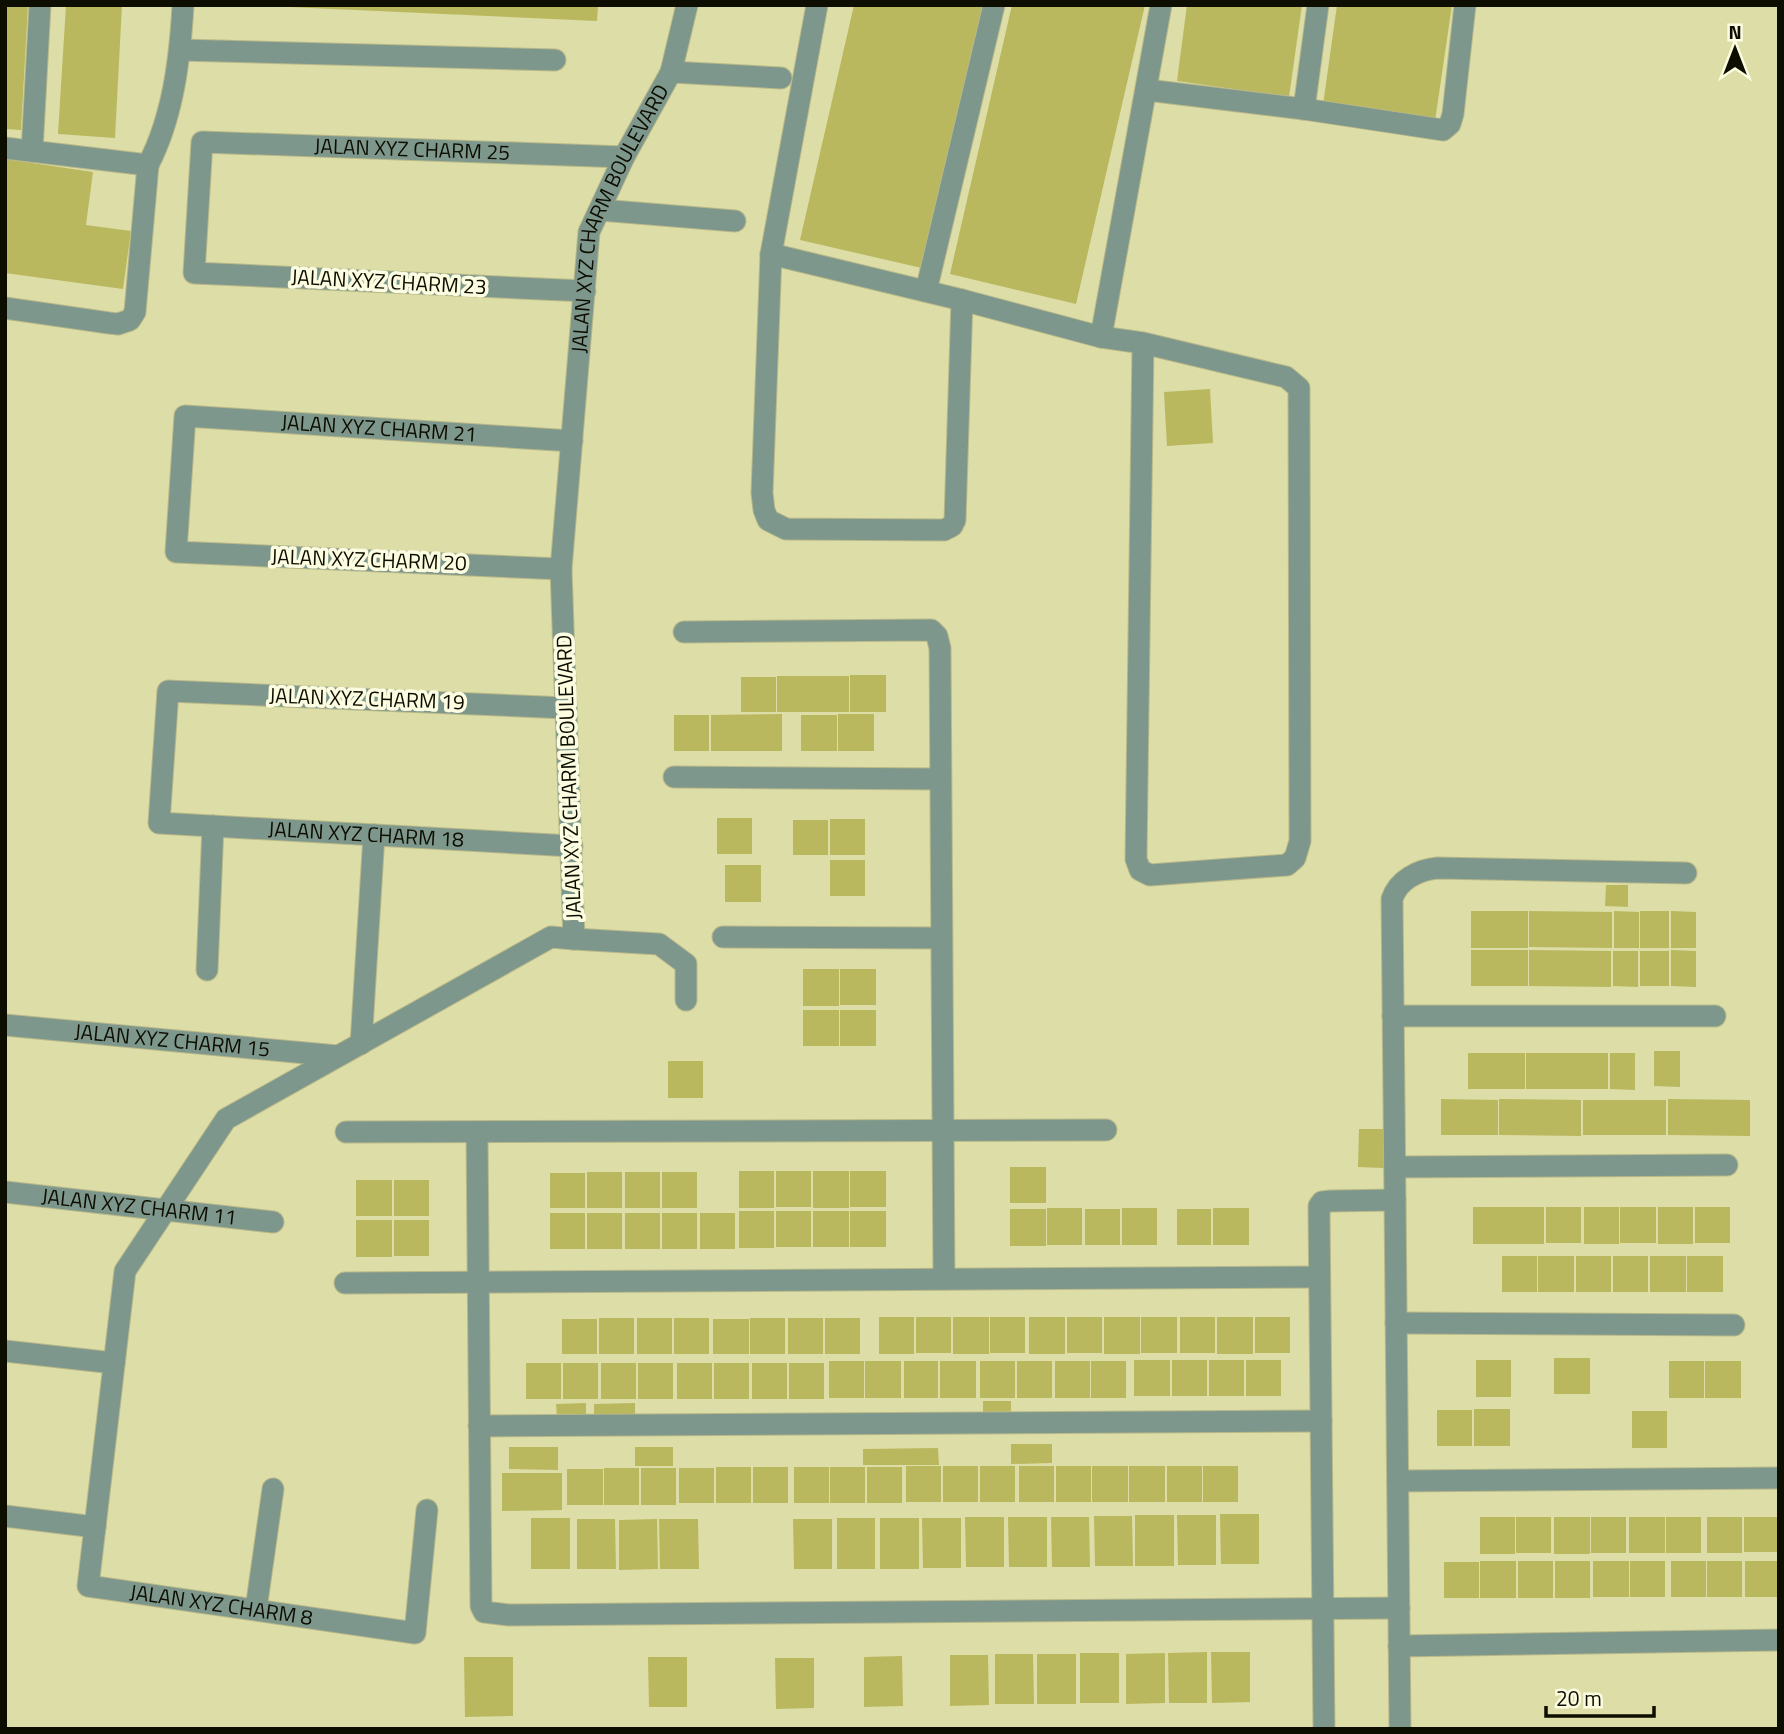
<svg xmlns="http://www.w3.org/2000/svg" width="1784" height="1734" font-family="'Titillium Web',sans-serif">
<rect width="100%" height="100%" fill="#dddda7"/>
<path fill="#bab85e" d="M5,5H28L21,130L5,129Z
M66,5H122L115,138L58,134Z
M289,5H598L597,21L289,7Z
M854,5H988L926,269L800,240Z
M1012,5H1145L1076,304L950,274Z
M1187,5H1302L1289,97L1177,81Z
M1337,5H1452L1435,121L1323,105Z
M5,159L93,172L86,225L131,231L123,289L5,273Z
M1210,389L1213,443L1167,446L1164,392Z
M850,675H886V712H850Z
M777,676H849V712H777Z
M741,677H776V712H741Z
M782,714V751H711V715Z
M838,714H874V751H838Z
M674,715H709V751H674Z
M801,715H837V751H801Z
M717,818H752V854H717Z
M830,819H865V855H830Z
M793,820H828V855H793Z
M830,860H865V896H830Z
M725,865H761V902H725Z
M1606,885H1628V907L1605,906Z
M1471,911H1528V948H1471Z
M1529,911L1612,912V948L1529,947Z
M1614,911L1639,912V948H1614Z
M1640,911H1669V948H1640Z
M1671,911L1696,912V948H1671Z
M1471,950H1528V986H1471Z
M1529,950L1611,951V987L1529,986Z
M1671,950L1696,951V987L1671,986Z
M1613,951H1638V987L1613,986Z
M1640,951H1669V986H1640Z
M803,969H839V1006H803Z
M840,969H876V1005H840Z
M803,1010H839V1046H803Z
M840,1010H876V1046H840Z
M1654,1051H1680V1087L1654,1086Z
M1468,1053H1525V1089H1468Z
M1526,1053H1608V1089H1526Z
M1610,1053H1635V1090L1610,1089Z
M668,1061H703V1098H668Z
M1441,1099L1498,1100V1135H1441Z
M1499,1099L1581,1100V1136L1499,1135Z
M1668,1099L1750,1100V1136L1668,1135Z
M1583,1100H1666V1135H1583Z
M1359,1129H1385L1384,1168L1358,1167Z
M1010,1167H1046V1203H1010Z
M739,1171H774V1208H739Z
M776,1171H811V1207H776Z
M813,1171H849V1208H813Z
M850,1171H886V1207H850Z
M587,1172H622V1208H587Z
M625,1172H660V1208H625Z
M662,1172H697V1208H662Z
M550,1173H585V1208H550Z
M356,1180H392V1216H356Z
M394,1180H429V1216H394Z
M1473,1207H1544V1244H1473Z
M1546,1207H1581V1243H1546Z
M1584,1207H1619V1244H1584Z
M1620,1207H1656V1243H1620Z
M1658,1207H1693V1244H1658Z
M1695,1207H1730V1243H1695Z
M1047,1208H1082V1245H1047Z
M1122,1208H1157V1245H1122Z
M1213,1208H1249V1245H1213Z
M1010,1209H1046V1246H1010Z
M1085,1209H1120V1245H1085Z
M1177,1209H1211V1245H1177Z
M739,1211H774V1248H739Z
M776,1211H811V1247H776Z
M813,1211H849V1247H813Z
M850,1211H886V1247H850Z
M550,1213H585V1249H550Z
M587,1213H622V1249H587Z
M625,1213H660V1249H625Z
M662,1213H697V1249H662Z
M700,1213H735V1249H700Z
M356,1220H392V1257H356Z
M394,1220H429V1256H394Z
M1502,1256H1537V1292H1502Z
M1538,1256H1574V1292H1538Z
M1576,1256H1611V1292H1576Z
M1613,1256H1648V1292H1613Z
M1650,1256H1686V1292H1650Z
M1687,1256H1723V1292H1687Z
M879,1317H914V1354H879Z
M916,1317H951V1353H916Z
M953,1317H989V1354H953Z
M990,1317H1025V1353H990Z
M1029,1317H1065V1354H1029Z
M1067,1317H1102V1353H1067Z
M1104,1317H1140V1354H1104Z
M1141,1317H1177V1353H1141Z
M1180,1317H1215V1353H1180Z
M1217,1317H1253V1354H1217Z
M1255,1317H1290V1353H1255Z
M599,1318H634V1354H599Z
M637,1318H672V1354H637Z
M674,1318H709V1354H674Z
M750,1318H785V1354H750Z
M788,1318H823V1354H788Z
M825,1318H860V1354H825Z
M562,1319H597V1354H562Z
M713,1319H749V1354H713Z
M1554,1358H1590V1394H1554Z
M1134,1360H1170V1396H1134Z
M1172,1360H1207V1396H1172Z
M1209,1360H1244V1396H1209Z
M1246,1360H1281V1396H1246Z
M1476,1360H1511V1397H1476Z
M829,1361H864V1398H829Z
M865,1361H901V1398H865Z
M904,1361H938V1398H904Z
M940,1361H976V1398H940Z
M980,1361H1015V1398H980Z
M1017,1361H1052V1398H1017Z
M1055,1361H1090V1398H1055Z
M1091,1361H1126V1398H1091Z
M1669,1361H1704V1398H1669Z
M1705,1361H1741V1398H1705Z
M526,1363H561V1399H526Z
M563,1363H598V1399H563Z
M601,1363H636V1399H601Z
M638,1363H673V1399H638Z
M677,1363H712V1399H677Z
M714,1363H749V1399H714Z
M752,1363H787V1399H752Z
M789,1363H824V1399H789Z
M983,1401H1011V1413H983Z
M586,1403V1416L557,1417L556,1404Z
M635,1403V1418L594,1419V1404Z
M1474,1409H1510V1446H1474Z
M1437,1410H1472V1446H1437Z
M1632,1411H1667V1448H1632Z
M1011,1444H1052V1463L1011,1464Z
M509,1447H558V1470L509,1469Z
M635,1447H673V1466H635Z
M938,1448L939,1465H863V1449Z
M906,1466H941V1502H906Z
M943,1466H978V1502H943Z
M980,1466H1015V1502H980Z
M1019,1466H1054V1502H1019Z
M1056,1466H1091V1502H1056Z
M1092,1466H1128V1502H1092Z
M1129,1466H1165V1502H1129Z
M1167,1466H1202V1502H1167Z
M1203,1466H1238V1502H1203Z
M716,1467H751V1503H716Z
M753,1467H788V1503H753Z
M794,1467H829V1503H794Z
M830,1467H865V1503H830Z
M867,1467H902V1503H867Z
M604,1468H639V1505H604Z
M641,1468H676V1505H641Z
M679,1468H714V1503H679Z
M567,1469H603V1505H567Z
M502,1473H562V1510L502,1511Z
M1220,1514H1259V1564H1221Z
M1135,1515H1174V1566H1135Z
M1177,1515H1216V1565H1178Z
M1094,1516H1132L1133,1566H1095Z
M965,1517H1004V1567H966Z
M1008,1517H1047V1567H1009Z
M1051,1517H1089L1090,1567H1052Z
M1480,1517H1515V1554H1480Z
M1516,1517H1551V1553H1516Z
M1554,1517H1590V1554H1554Z
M1591,1517H1626V1553H1591Z
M1629,1517H1665V1553H1629Z
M1666,1517H1701V1553H1666Z
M1707,1517H1742V1553H1707Z
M1744,1517H1779V1552H1744Z
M531,1518H570V1569H531Z
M837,1518H875V1569H837Z
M880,1518H919V1569H880Z
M922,1518H961V1568H923Z
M577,1519H615L616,1569H577Z
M657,1519L658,1569L619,1570V1520Z
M659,1519H698L699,1569H660Z
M793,1519H832V1569H794Z
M1480,1561H1516V1598H1480Z
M1518,1561H1553V1598H1518Z
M1555,1561H1590V1598H1555Z
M1593,1561H1629V1597H1593Z
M1630,1561H1665V1597H1630Z
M1671,1561H1706V1597H1671Z
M1707,1561H1742V1597H1707Z
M1745,1561H1779V1597H1745Z
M1444,1562H1479V1598H1444Z
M1207,1652V1703H1169L1168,1653Z
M1211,1652H1250V1702L1212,1703Z
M1080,1653H1119V1703H1080Z
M1165,1653V1703L1126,1704V1654Z
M995,1654H1033L1034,1704H995Z
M1037,1654H1076V1704H1037Z
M950,1655H988L989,1705L950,1706Z
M902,1656L903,1706L864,1707V1657Z
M464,1657H513V1716L465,1717Z
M648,1657H687V1707H649Z
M775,1658H814V1708L776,1709Z"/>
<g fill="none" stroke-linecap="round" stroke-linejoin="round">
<defs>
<g id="street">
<path d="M817,5L771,254L762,493L764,510L768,520L786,529L944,530L952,526L955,520L962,300"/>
<path d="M180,50L555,60"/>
<path d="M671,72L781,78"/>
<path d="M1147,90L1304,109L1443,130L1450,124L1453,114L1465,5"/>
<path d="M1304,109L1318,5"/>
<path d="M5,148L148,165C173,117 180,59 183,5"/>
<path d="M32,151L40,5"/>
<path d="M600,210L735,221"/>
<path d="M771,254L962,300L1101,337L1143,343L1286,377L1299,388L1300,841L1295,858L1287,865L1150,875L1140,870L1136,859L1143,343"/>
<path id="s1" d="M585,291L194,273L202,142L624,157"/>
<path d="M926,291L994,5"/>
<path d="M5,308L109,323L118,324L130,320L135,312L148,165"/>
<path d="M1101,337L1161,5"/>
<path id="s2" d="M561,569L176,552L185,416L572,441"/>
<path d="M684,632L931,630L937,636L940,648L944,1279"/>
<path id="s3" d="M566,708L168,691L159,823L572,846"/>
<path d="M674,777L940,779"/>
<path d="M723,937L941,938"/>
<path d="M574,939L659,944L686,964V1000"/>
<path d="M207,970L213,826"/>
<path d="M1393,1016H1715"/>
<path id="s4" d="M5,1025L338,1056"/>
<path d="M361,1044L374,835"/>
<path d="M346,1132L1106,1130"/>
<path d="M477,1132L481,1606L484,1612L509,1615L1399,1608"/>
<path d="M1395,1167L1727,1165"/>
<path id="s5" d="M5,1192L273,1222"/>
<path d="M1395,1200L1392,899C1398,880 1418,870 1437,868L1686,873"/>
<path d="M345,1283L1319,1277"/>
<path d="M1396,1323L1734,1325"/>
<path d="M5,1351L114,1363"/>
<path d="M479,1426L1321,1421"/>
<path d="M1398,1481L1779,1478"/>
<path id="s6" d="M5,1516L95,1527L125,1271L226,1119L551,937L574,939L561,569L589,232L624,157L671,72L687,5"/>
<path id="s7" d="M95,1527L88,1586L415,1633L427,1510"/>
<path d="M256,1609L273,1489"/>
<path d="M1399,1646L1779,1640"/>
<path d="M1324,1729L1319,1206L1322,1202L1331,1201L1395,1200L1400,1729"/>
</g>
</defs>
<use href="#street" stroke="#b8b889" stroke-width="23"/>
<use href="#street" stroke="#7e978c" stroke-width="21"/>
</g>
<g text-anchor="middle" stroke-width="7" stroke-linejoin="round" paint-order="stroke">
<g font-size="21" fill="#0d0d00" stroke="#fcfce1">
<text dy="7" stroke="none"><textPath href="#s1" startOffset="733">JALAN XYZ CHARM 25</textPath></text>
<text dy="7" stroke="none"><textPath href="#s6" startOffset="1656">JALAN XYZ CHARM BOULEVARD</textPath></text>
<text transform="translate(389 282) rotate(3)" y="7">JALAN XYZ CHARM 23</text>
<text dy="7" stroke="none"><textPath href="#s2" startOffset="716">JALAN XYZ CHARM 21</textPath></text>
<text transform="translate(369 560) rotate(2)" y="7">JALAN XYZ CHARM 20</text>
<text transform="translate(367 699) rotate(2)" y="7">JALAN XYZ CHARM 19</text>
<text transform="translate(569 777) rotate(-92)" y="7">JALAN XYZ CHARM BOULEVARD</text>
<text dy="7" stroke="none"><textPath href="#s3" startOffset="738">JALAN XYZ CHARM 18</textPath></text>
<text dy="7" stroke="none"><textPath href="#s4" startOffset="168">JALAN XYZ CHARM 15</textPath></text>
<text dy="7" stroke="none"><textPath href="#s5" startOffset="135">JALAN XYZ CHARM 11</textPath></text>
<text dy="7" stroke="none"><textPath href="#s7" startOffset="194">JALAN XYZ CHARM 8</textPath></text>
</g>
</g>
<rect width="1784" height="1734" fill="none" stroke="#0d0d00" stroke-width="14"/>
<g transform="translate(1735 49)" stroke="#fcfce1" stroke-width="5" paint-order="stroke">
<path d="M0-5L12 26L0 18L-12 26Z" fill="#0d0d00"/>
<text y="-10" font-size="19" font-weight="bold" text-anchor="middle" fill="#0d0d00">N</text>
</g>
<path d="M1546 1706v10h108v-10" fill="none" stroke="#0d0d00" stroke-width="3.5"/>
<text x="1556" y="1706" font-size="21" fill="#0d0d00" stroke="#fcfce1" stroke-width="5" paint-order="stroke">20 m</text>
</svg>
